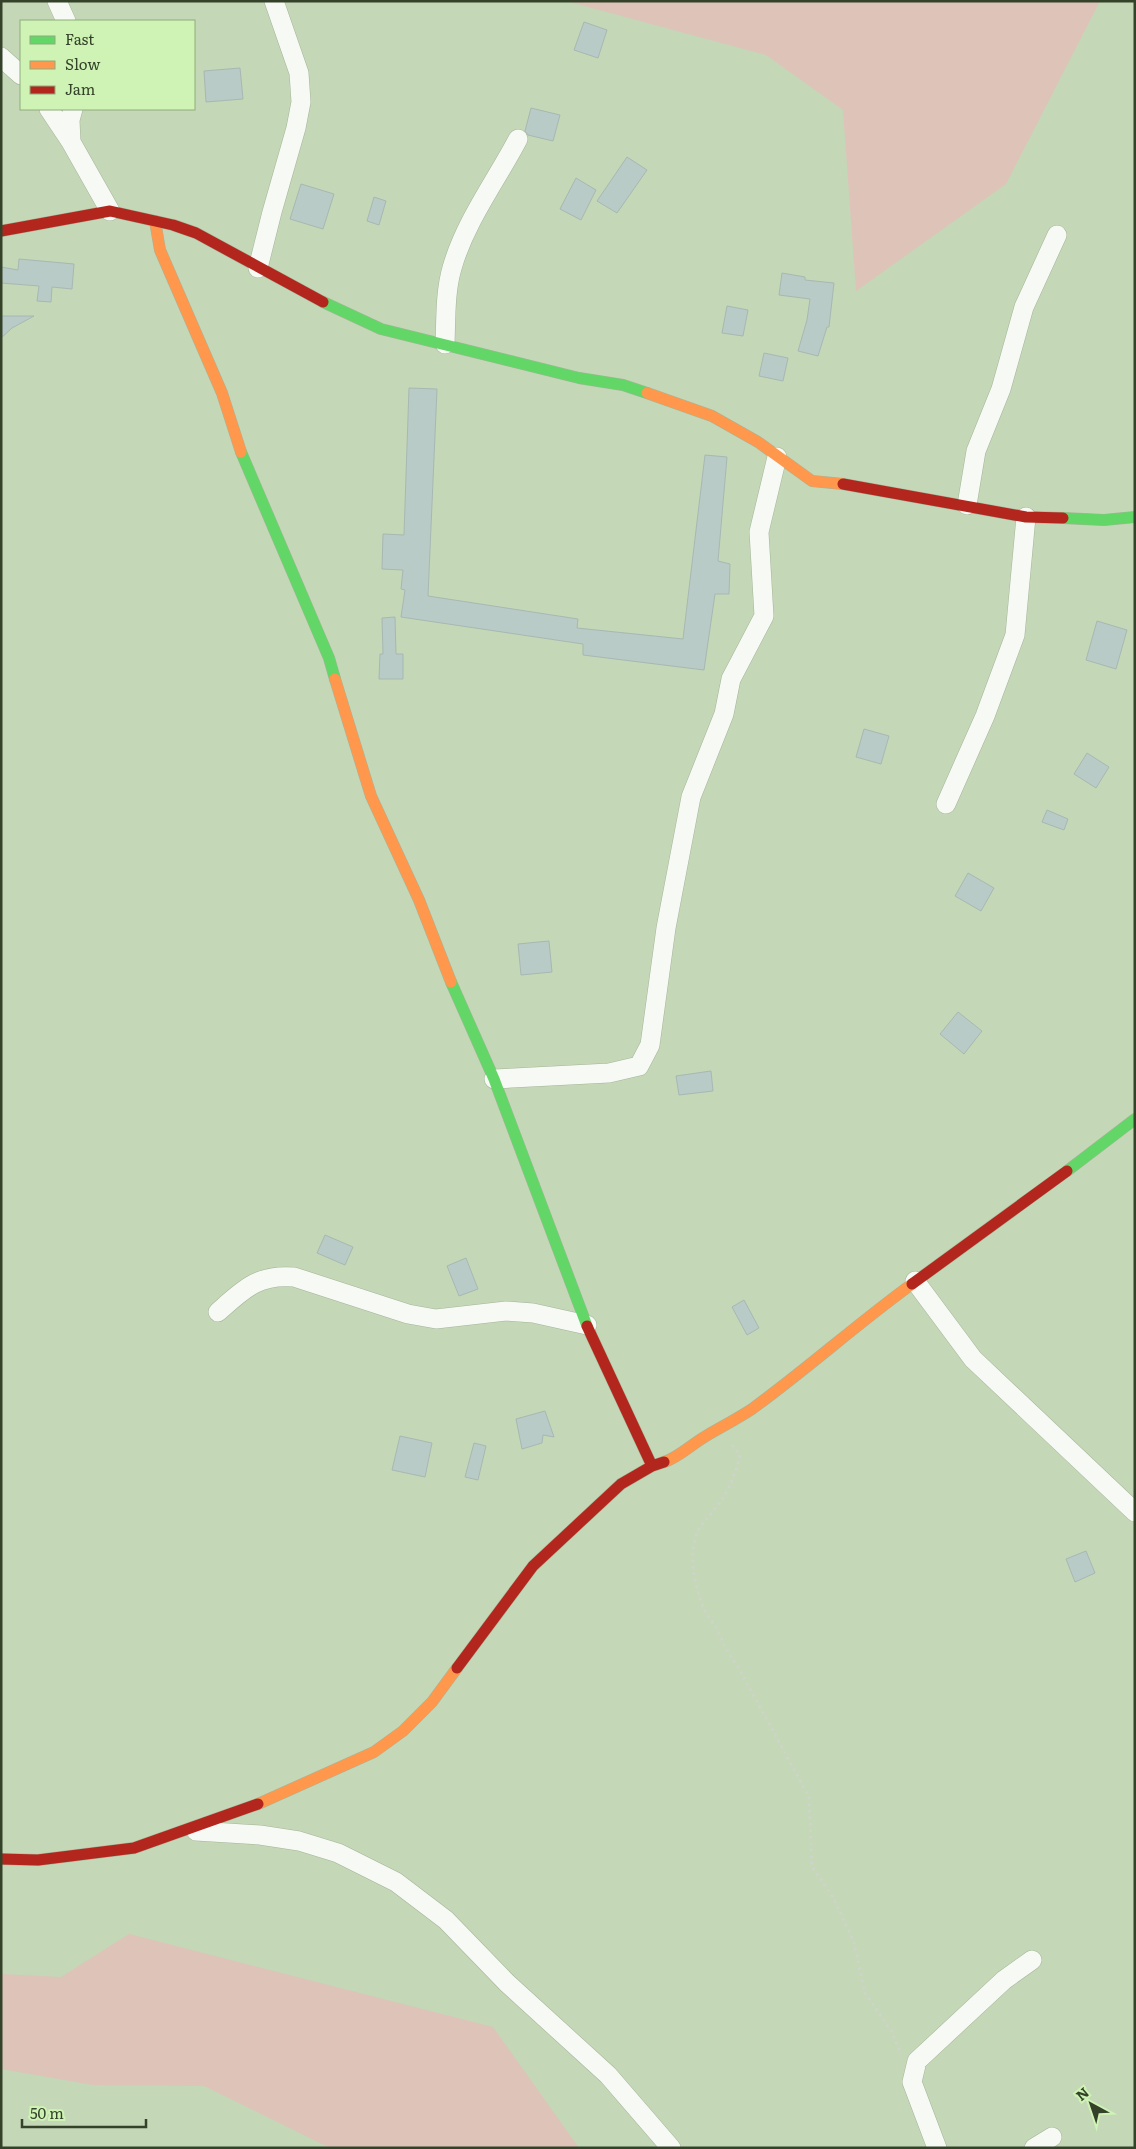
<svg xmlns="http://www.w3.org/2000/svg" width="1136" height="2149" font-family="Literata,serif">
<rect width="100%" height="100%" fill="#c4d7b6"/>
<path fill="#dec3b8" d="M566,1H1100L1006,184L856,291L843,110L766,55Z
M129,1934L493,2027L579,2148H330L204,2086L93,2085L1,2069V1974L61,1977Z"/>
<path fill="#b9cbc6" stroke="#a7b8b3" d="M584,22L607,30L598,58L574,50Z
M240,68L243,99L206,102L204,71Z
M531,108L560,115L553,141L528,135L525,131Z
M627,157L647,170L617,213L597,201Z
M576,178L596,190L581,220L560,209Z
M301,184L334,194L323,229L290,219Z
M374,197L386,201L379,225L367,221Z
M19,259L74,264L72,289L52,287L51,302L37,301L39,286L1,283V267L18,270Z
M782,273L805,277V280L834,283L829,327H827L818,356L798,351L807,320L810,299L779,295Z
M727,306L748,310L743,336L722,333Z
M1,316H34L12,328L1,338Z
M764,353L788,358L783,381L759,376Z
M409,388L437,389L428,596L578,619L577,628L683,639L705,455L727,457L718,561L730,564L729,594H715L704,670L583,655V644L401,617L405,590L401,589L403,570L382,569L383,534L404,535Z
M395,617L396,654H403V679H379L380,654H383L382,618Z
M1097,621L1127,630L1116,669L1086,660Z
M864,729L889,736L881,764L856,757Z
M1087,753L1109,767L1096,788L1074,774Z
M1047,810L1068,819L1064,830L1042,822Z
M968,873L994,888L981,911L955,896Z
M549,941L552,972L521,975L518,944Z
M958,1012L982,1031L964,1054L940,1034Z
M711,1071L713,1091L679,1095L676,1076Z
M325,1235L353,1247L345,1265L317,1253Z
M466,1258L478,1289L459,1296L447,1266Z
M744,1300L759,1328L747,1335L732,1307Z
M545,1411L554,1437L543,1435L542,1443L522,1449L516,1419Z
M400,1436L432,1443L425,1477L392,1470Z
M474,1443L486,1446L478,1480L465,1477Z
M1086,1551L1095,1573L1075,1582L1066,1559Z"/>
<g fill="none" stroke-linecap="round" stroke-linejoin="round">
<defs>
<path id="street" d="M57,1L66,21
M1,57L21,75
M49,109L71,142L110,211
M71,142L70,120L73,109
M258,268L272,212L296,128L301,102L299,73L274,1
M445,344C446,319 445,292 452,268C465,222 496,181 518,139
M967,505L976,451L1001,389L1024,307L1057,235
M946,804L985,716L1015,635L1026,517
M494,1079L609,1073L639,1066L650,1045L666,928L691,797L724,714L731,679L764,616L759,532L777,457
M915,1281L973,1359L1135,1512
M218,1312C244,1289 258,1274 294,1277L408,1314L436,1319L506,1311L533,1313L587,1325
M196,1831L260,1835L299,1841L338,1853L396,1882L446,1920L507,1983L608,2075L671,2148
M937,2148L912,2082L917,2061L1004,1980L1032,1960
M1034,2148L1052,2137"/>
<path id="fast" d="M323,302L381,329L579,378L623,385L647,393
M241,452L329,658L335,679
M1063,518L1104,520L1135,517
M451,982L494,1079L587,1326
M1067,1171L1135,1119"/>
<path id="slow" d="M155,221L160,250L222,393L241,452
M647,393L712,416L758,442L812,481L843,484
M335,679L371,796L419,900L451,982
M664,1462C678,1458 692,1444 706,1436C721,1427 737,1419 752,1409C807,1369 857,1324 912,1284
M258,1804L374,1752L403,1731L432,1702L457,1668"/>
<path id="jam" d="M1,231L110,211L173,225L196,233L323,302
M843,484L1026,517L1063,518
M912,1284L1067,1171
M587,1326L652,1466
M457,1668L533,1566L621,1484L652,1466L664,1462
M1,1859L38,1860L134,1848L258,1804"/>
</defs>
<use href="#street" stroke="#a5b59a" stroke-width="20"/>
<use href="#fast" stroke="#a5b59a" stroke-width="12"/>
<use href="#slow" stroke="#a5b59a" stroke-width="12"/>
<use href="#jam" stroke="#a5b59a" stroke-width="12"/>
<path stroke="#cdd4ca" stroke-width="3" stroke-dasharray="2.5 4" stroke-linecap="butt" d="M732,1445L740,1455C735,1476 728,1493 714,1510C709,1517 702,1523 698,1531C687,1553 695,1588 704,1609C707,1616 713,1622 717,1629C724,1645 726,1650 737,1665L809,1797L812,1867L831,1894L854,1942L865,1993L892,2032L901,2055"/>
<use href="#street" stroke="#f6f9f4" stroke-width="19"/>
<use href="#fast" stroke="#63d668" stroke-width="11"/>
<use href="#slow" stroke="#ff974d" stroke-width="11"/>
<use href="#jam" stroke="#b3261e" stroke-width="11"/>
</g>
<rect width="1136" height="2149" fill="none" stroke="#334229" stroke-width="5"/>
<rect x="20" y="20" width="175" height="90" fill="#cef3b5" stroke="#90ac7d"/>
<rect x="30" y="36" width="25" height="8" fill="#63d668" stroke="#90ac7d"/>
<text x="65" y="45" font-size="15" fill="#334229">Fast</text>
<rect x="30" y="61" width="25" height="8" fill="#ff974d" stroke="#90ac7d"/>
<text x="65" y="70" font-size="15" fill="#334229">Slow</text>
<rect x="30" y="86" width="25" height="8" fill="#b3261e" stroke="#90ac7d"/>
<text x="65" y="95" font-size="15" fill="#334229">Jam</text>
<g transform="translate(1091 2104) rotate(320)" stroke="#cef3b5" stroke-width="4" paint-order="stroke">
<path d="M0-4L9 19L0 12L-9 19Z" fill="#334229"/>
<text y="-8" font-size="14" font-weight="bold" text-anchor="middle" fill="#334229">N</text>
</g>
<path d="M22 2119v8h124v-8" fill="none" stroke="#334229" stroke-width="2.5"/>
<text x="30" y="2119" font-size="15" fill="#334229" stroke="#cef3b5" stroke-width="4" paint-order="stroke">50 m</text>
</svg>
